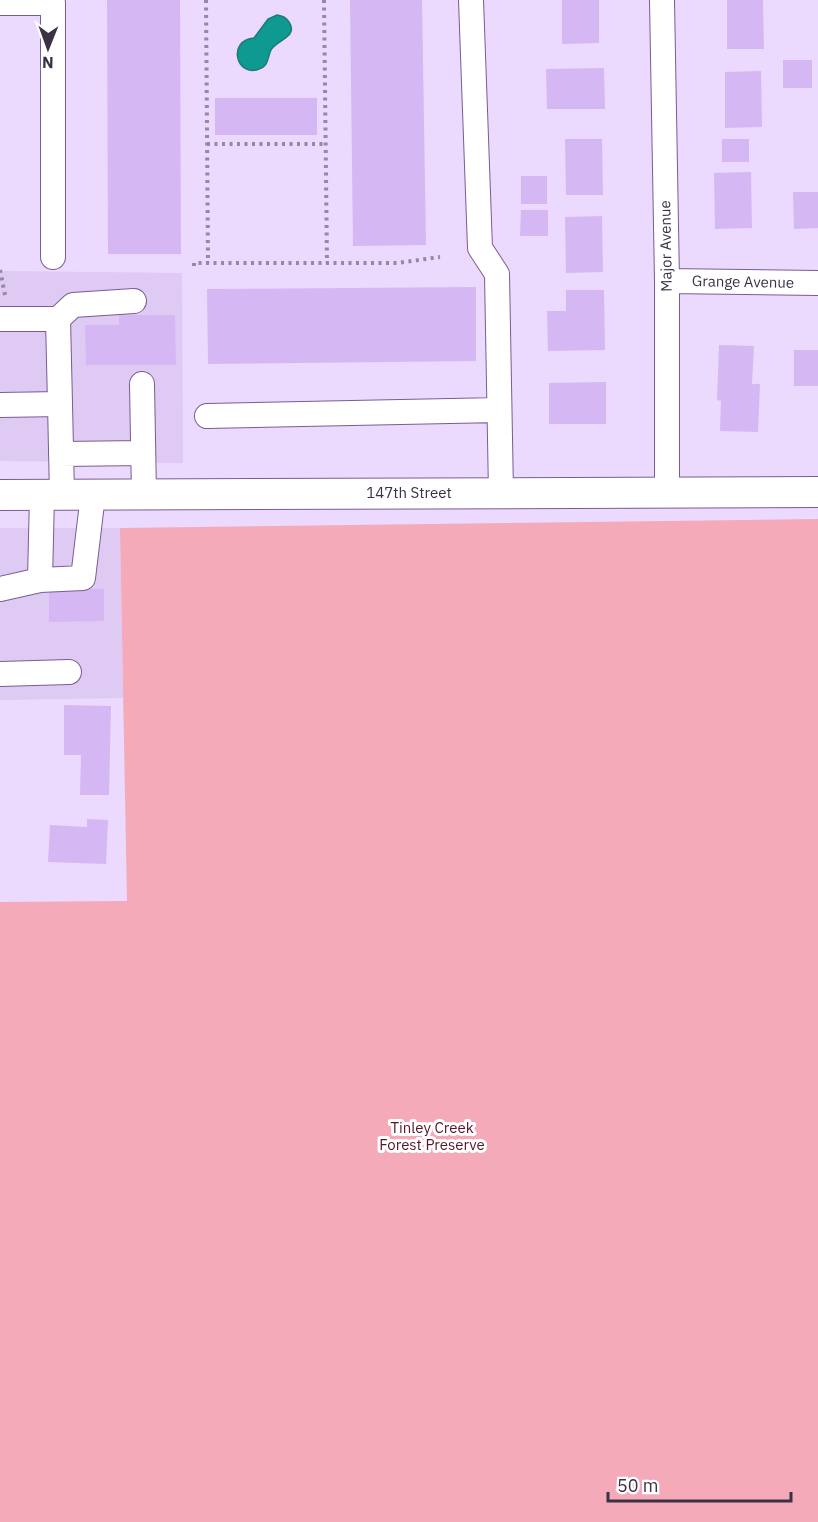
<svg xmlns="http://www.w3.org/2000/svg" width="818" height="1522" font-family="'IBM Plex Sans',sans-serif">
<rect width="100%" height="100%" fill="#ebd9fe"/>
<path fill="#decaf2" d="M0,271L182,273L183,463L0,461Z
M0,528H120L123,698L0,700Z"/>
<path fill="#f4aab8" d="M818,519V1522H0V902L127,901L120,528Z"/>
<path fill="#0e9a90" stroke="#1c7a7a" stroke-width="1.5" d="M277,15C282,16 286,17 289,22C299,37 276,40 271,50C267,58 269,66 259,69C236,78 227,40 254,38L268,19Z"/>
<path fill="#d5b8f3" d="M107,0H180L181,254H108Z
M350,0H422L426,245L353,246Z
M562,0H599V43L562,44Z
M727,0H763L764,49H727Z
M783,60H812V88H783Z
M604,68L605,109H547L546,69Z
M761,71L762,127L725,128V72Z
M215,98H317V135H215Z
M565,139H602L603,195H566Z
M722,139H749V162H722Z
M751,172L752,228L715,229L714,173Z
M521,176H547V204H521Z
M793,192H818V228L794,229Z
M521,210H548V236H520Z
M602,216L603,272L566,273L565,217Z
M476,287V361L208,364L207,289Z
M566,290H604L605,350L548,351L547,311H566Z
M119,315H175L176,365H86L85,325H119Z
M719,345L754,346L752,384H760L758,432L720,431L721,401L717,400Z
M794,350H818V386H794Z
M606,382V424H549V383Z
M49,589H104V621L49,622Z
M64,705L111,706L109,795H80L81,755H64Z
M87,819L108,820L106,864L48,862L50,825L87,827Z"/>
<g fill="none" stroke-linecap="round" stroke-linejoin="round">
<defs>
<path id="minor" d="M471,0L480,248L497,274L501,493
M662,0L667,281V492
M0,3H53V257
M667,281L818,283
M0,319H58L60,404
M58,319L73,305L134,301
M142,384L144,495
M0,405L60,404L62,495
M207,416L499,410
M61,454L143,453
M40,580L83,578L93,495
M0,589L40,580L42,495
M0,674L69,672"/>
<path id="major" d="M0,495L818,492"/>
</defs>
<use href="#minor" stroke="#785d92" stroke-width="26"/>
<use href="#major" stroke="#785d92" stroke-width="32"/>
<path stroke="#9687a5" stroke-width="4" stroke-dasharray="3 4.5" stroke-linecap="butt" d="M206,0L208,263
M324,0L327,263
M207,144H326
M194,266V263H397L440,257
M0,270L5,295"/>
<use href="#minor" stroke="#fff" stroke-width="24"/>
<use href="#major" stroke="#fff" stroke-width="30"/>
</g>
<g text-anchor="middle" stroke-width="6" stroke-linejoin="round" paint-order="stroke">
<g font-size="15" fill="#3c3047" stroke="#fff">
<text transform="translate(666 246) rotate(-91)" y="5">Major Avenue</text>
<text transform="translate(743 282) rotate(1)" y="5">Grange Avenue</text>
<text x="409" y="498">147th Street</text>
</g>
<g font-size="15" fill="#571529" stroke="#fff">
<text x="432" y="1133">Tinley Creek<tspan x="432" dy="17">Forest Preserve</tspan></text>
</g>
</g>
<g transform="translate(48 48) rotate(181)" stroke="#ffffff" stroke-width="4.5" paint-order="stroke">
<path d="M0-4.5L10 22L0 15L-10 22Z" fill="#3c3047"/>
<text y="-9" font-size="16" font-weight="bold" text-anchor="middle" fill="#3c3047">N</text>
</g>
<path d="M608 1492v9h183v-9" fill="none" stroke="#3c3047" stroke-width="3"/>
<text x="617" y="1492" font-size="18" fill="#3c3047" stroke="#ffffff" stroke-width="4.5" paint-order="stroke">50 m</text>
</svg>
